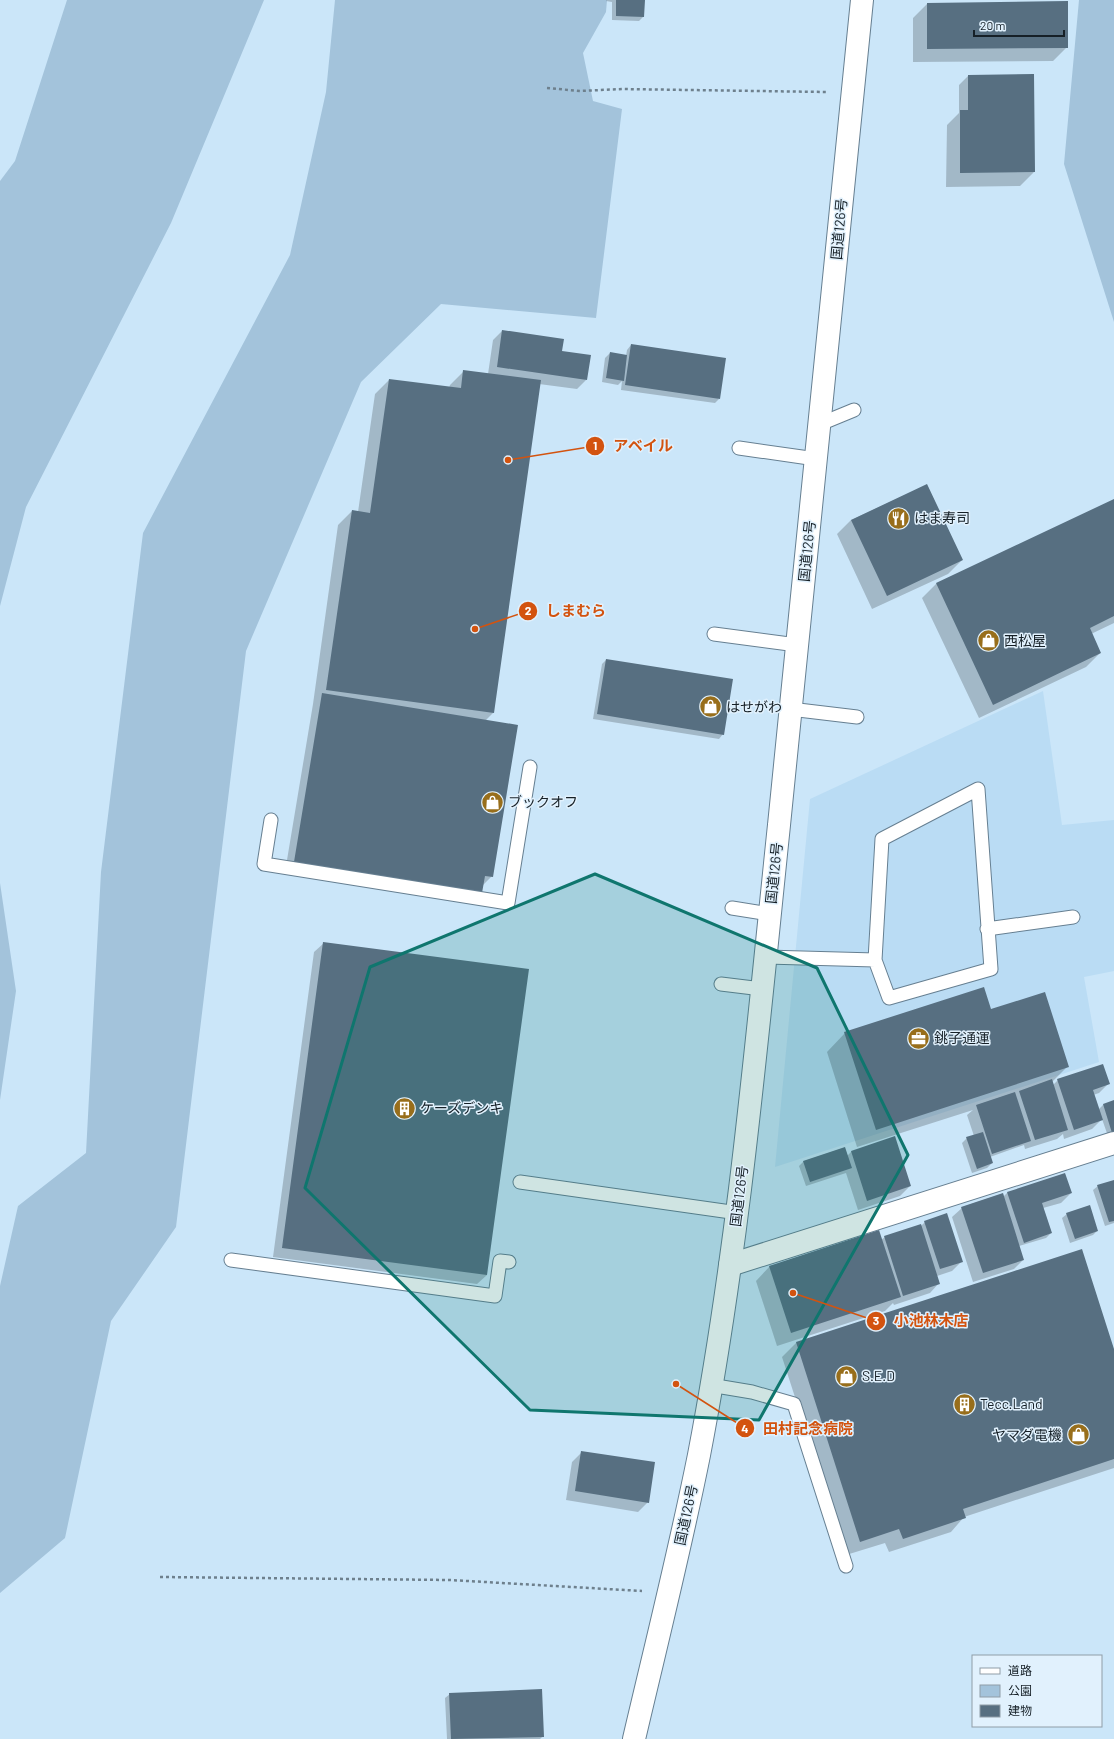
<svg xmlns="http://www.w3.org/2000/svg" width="1114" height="1739" font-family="Barlow,'Noto Sans JP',sans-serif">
<rect width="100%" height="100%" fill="#cbe6f9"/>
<path fill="#badcf4" d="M1043,691L1062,825L1114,820V971L1084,977L1099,1062L775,1167L810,799Z"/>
<path fill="#a3c3db" d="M67,0H264L171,223L26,507L0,606V181L15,161Z
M335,0H607L606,12L583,53L593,101L622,109L596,318L441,304L361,382L246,651L176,1227L111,1321L65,1538L0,1593V1286L18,1206L86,1153L101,872L143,533L290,255L326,92Z
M1079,0H1114V322L1064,164Z
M0,883L16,991L0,1100Z"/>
<path fill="#0003" d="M607,0H644L643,17L639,21L612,20V2L606,1Z
M927,4L1067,47L1053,61L913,62V18Z
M968,76L1034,172L1020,186L946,187L947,125L959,113V85Z
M502,331L561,352L586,380L577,389L539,384L493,713L485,721L492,876L482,886L285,872L313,704L338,525L352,511L358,512L375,394L389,380L449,388L450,385L464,371L488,374L493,340Z
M631,345L719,399L715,403L621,390L622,381L618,385L602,382L605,358L610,353L626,356L627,350Z
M927,485L962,560L948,574L872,609L837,534L851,520Z
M1114,500V623L1091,634L1100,653L1086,667L979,718L922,598L936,584Z
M606,660L723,734L719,739L593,719L602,664Z
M324,943L487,1275L477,1284L273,1257L314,952Z
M990,1010L1068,1066L1052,1082L1053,1085L1058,1080L1108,1084L1099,1093L1093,1095L1098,1110L1103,1105L1114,1101V1134L1108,1136L1102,1119L1092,1129L1064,1139L1063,1134L1057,1139L1025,1149L1024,1145L990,1157L992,1163L987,1168L972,1173L962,1143L967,1138L974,1136L967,1115L973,1110L857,1147L827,1052L845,1033Z
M852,1151L910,1186L900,1196L858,1210L846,1173L806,1186L799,1166L804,1161L847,1156Z
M1114,1181V1223L1105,1226L1093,1190L1098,1186Z
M1007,1193H1071L1061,1203L1043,1208L1051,1233L1046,1238L1019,1246L1023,1260L1014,1269L973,1282L952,1217L962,1208L1003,1197Z
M1067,1214L1097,1231L1093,1235L1070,1243L1062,1218Z
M925,1222L962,1261L952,1271L937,1276L939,1283L930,1293L894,1305L893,1303L885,1311L777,1346L756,1281L770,1266L881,1240L885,1237L921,1226Z
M797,1342L1114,1352V1468L964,1517L951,1532L889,1552L885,1543L846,1555L782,1357Z
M582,1452L648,1502L638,1512L566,1500L572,1462Z
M450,1694L543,1736L540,1739H447L445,1698Z"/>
<path fill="#576f81" d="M616,0H645L644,17L616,16Z
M1068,1V48L927,49V3Z
M1034,74L1035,172L960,173V110H968V75Z
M502,330L564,339L562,351L591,355L587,380L497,367Z
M631,344L726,358L720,399L625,385Z
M610,352L627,355L624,381L606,378Z
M463,370L541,380L494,713L326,690L352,510L370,513L389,379L461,388Z
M927,484L963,560L887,596L851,520Z
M1114,499V616L1090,628L1101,653L993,705L936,583Z
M606,659L733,679L724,735L597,714Z
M322,693L518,725L493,877L485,876L482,893L294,862Z
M323,942L529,969L487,1275L282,1248Z
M984,987L991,1009L1045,992L1069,1067L876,1130L844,1032Z
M1103,1064L1110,1084L1093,1090L1103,1120L1074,1130L1057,1079Z
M1052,1079L1068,1130L1035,1140L1019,1091Z
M1015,1092L1031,1141L992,1154L976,1105Z
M1114,1100V1132L1112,1133L1103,1104Z
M983,1132L993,1163L977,1169L966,1137Z
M895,1136L911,1186L867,1201L851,1151Z
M845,1147L852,1168L810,1182L803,1161Z
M1065,1173L1072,1193L1042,1203L1052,1233L1024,1243L1007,1192Z
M1114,1180V1221L1109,1222L1097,1185Z
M1003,1193L1024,1260L983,1273L961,1207Z
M1090,1205L1098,1231L1075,1239L1066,1213Z
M947,1213L963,1262L940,1269L924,1221Z
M921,1224L940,1284L903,1296L884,1236Z
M879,1230L901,1297L791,1333L769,1266Z
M1082,1249L1114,1349V1459L963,1509L966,1518L903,1539L899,1529L860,1542L796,1342Z
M581,1451L655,1462L649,1503L575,1491Z
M542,1689L544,1737L451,1739L449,1693Z"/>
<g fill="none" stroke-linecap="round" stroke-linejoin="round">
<defs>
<path id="service" d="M820,424L854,410
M739,448L816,459
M714,634L797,645
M790,709L857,717
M978,789L991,969L889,998L875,960L882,839Z
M271,820L264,864L508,903L530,767
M732,908L769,914
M987,929L1073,917
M766,957L875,960
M721,984L762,989
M520,1182L738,1213
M231,1260L495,1296L500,1261L509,1262
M710,1385L752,1392L794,1404L846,1566"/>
<path id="minor" d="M730,1265L1114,1143"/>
<path id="trunk" d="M634,1739C656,1645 680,1550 699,1455C739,1247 757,1036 779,825C807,550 835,275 862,0"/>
</defs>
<use href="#service" stroke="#667f91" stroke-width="15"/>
<use href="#minor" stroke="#667f91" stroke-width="24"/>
<use href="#trunk" stroke="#667f91" stroke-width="24"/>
<path stroke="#6e808d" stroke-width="2.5" stroke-dasharray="3 3" stroke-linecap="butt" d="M547,88L580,91L622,89L826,92
M160,1577L450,1580L642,1591"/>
<use href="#service" stroke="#fff" stroke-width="13"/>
<use href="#minor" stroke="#fff" stroke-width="22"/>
<use href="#trunk" stroke="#fff" stroke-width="22"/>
</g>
<path fill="#0f766e" fill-opacity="0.2" stroke="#0f766e" stroke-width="3" stroke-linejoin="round" d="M595,874L817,968L908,1155L759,1420L530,1410L305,1188L370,967Z"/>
<defs>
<symbol id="restaurant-disc" viewBox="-11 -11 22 22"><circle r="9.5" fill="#986e1b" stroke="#e1f1fd"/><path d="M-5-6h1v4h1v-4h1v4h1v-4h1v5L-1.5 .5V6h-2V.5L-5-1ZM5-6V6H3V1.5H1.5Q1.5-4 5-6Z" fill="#fff"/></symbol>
<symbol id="shop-disc" viewBox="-11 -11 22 22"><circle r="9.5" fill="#986e1b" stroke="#e1f1fd"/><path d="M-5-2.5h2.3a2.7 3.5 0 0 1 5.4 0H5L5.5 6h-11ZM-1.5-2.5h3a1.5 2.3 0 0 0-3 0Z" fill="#fff"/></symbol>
<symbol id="office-disc" viewBox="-11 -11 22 22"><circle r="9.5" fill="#986e1b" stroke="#e1f1fd"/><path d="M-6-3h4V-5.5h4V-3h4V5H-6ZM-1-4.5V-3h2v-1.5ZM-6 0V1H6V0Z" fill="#fff"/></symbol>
<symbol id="building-disc" viewBox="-11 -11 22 22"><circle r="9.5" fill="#986e1b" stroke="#e1f1fd"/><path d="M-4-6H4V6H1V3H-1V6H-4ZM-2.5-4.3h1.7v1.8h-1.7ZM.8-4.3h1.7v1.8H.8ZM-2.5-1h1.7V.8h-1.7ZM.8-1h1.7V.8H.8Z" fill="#fff"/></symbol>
</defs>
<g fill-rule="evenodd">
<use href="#restaurant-disc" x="886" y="506" width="25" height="25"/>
<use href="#shop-disc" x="976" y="628" width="25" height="25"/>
<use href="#shop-disc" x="698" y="694" width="25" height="25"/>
<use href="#shop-disc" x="480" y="790" width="25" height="25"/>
<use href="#office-disc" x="906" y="1026" width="25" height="25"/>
<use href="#building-disc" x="392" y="1096" width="25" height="25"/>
<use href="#shop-disc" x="834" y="1364" width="25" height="25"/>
<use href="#building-disc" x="952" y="1392" width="25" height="25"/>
<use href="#shop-disc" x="1066" y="1422" width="25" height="25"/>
</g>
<g text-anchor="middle" stroke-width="3" stroke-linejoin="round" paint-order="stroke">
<g font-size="14" fill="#162027" stroke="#e1f1fd">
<text transform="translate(839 229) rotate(-85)" y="5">国道126号</text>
<text transform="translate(807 551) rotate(-84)" y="5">国道126号</text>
<text transform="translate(774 873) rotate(-84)" y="5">国道126号</text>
<text transform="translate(739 1196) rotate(-83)" y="5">国道126号</text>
<text transform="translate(686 1515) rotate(-78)" y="5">国道126号</text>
</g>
<g font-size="14" fill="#162027" stroke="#e1f1fd" text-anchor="start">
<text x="914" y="523">はま寿司</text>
<text x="1004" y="646">西松屋</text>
<text x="726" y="712">はせがわ</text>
<text x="508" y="807">ブックオフ</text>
<text x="934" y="1043">銚子通運</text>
<text x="420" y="1113">ケーズデンキ</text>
<text x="862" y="1381">S.E.D</text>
<text x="980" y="1409">Tecc.Land</text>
<text x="1062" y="1440" text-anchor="end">ヤマダ電機</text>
</g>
</g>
<path fill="none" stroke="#d3530f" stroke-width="1.5" d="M508 460L595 446M475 629L528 611M793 1293L876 1321M676 1384L745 1428"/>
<g fill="#d3530f" stroke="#e1f1fd" stroke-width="1.5">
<circle cx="508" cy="460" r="4"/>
<circle cx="475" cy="629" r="4"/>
<circle cx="793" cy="1293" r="4"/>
<circle cx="676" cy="1384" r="4"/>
<circle cx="595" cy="446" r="10"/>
<circle cx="528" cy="611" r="10"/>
<circle cx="876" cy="1321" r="10"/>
<circle cx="745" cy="1428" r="10"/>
</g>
<g font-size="12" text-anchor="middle" font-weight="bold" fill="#fff">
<text x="595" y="450">1</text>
<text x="528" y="615">2</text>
<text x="876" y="1325">3</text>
<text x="745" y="1433">4</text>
</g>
<g font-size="15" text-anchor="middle" font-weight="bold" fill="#d3530f" stroke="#e1f1fd" stroke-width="3" stroke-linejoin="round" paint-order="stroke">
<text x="643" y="451">アベイル</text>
<text x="576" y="616">しまむら</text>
<text x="931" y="1326">小池林木店</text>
<text x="808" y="1434">田村記念病院</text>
</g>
<rect x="972" y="1655" width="130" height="72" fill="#e1f1fd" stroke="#909da7"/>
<rect x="980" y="1668" width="20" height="6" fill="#ffffff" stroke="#909da7"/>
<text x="1008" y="1675" font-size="12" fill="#162027">道路</text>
<rect x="980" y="1685" width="20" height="12" fill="#a3c3db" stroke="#909da7"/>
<text x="1008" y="1695" font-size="12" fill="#162027">公園</text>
<rect x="980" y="1705" width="20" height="12" fill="#576f81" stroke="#909da7"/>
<text x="1008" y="1715" font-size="12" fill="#162027">建物</text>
<path d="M974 30v6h90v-6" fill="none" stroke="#162027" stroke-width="2"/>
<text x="980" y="30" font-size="12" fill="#162027" stroke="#e1f1fd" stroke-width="3" paint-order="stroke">20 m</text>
</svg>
